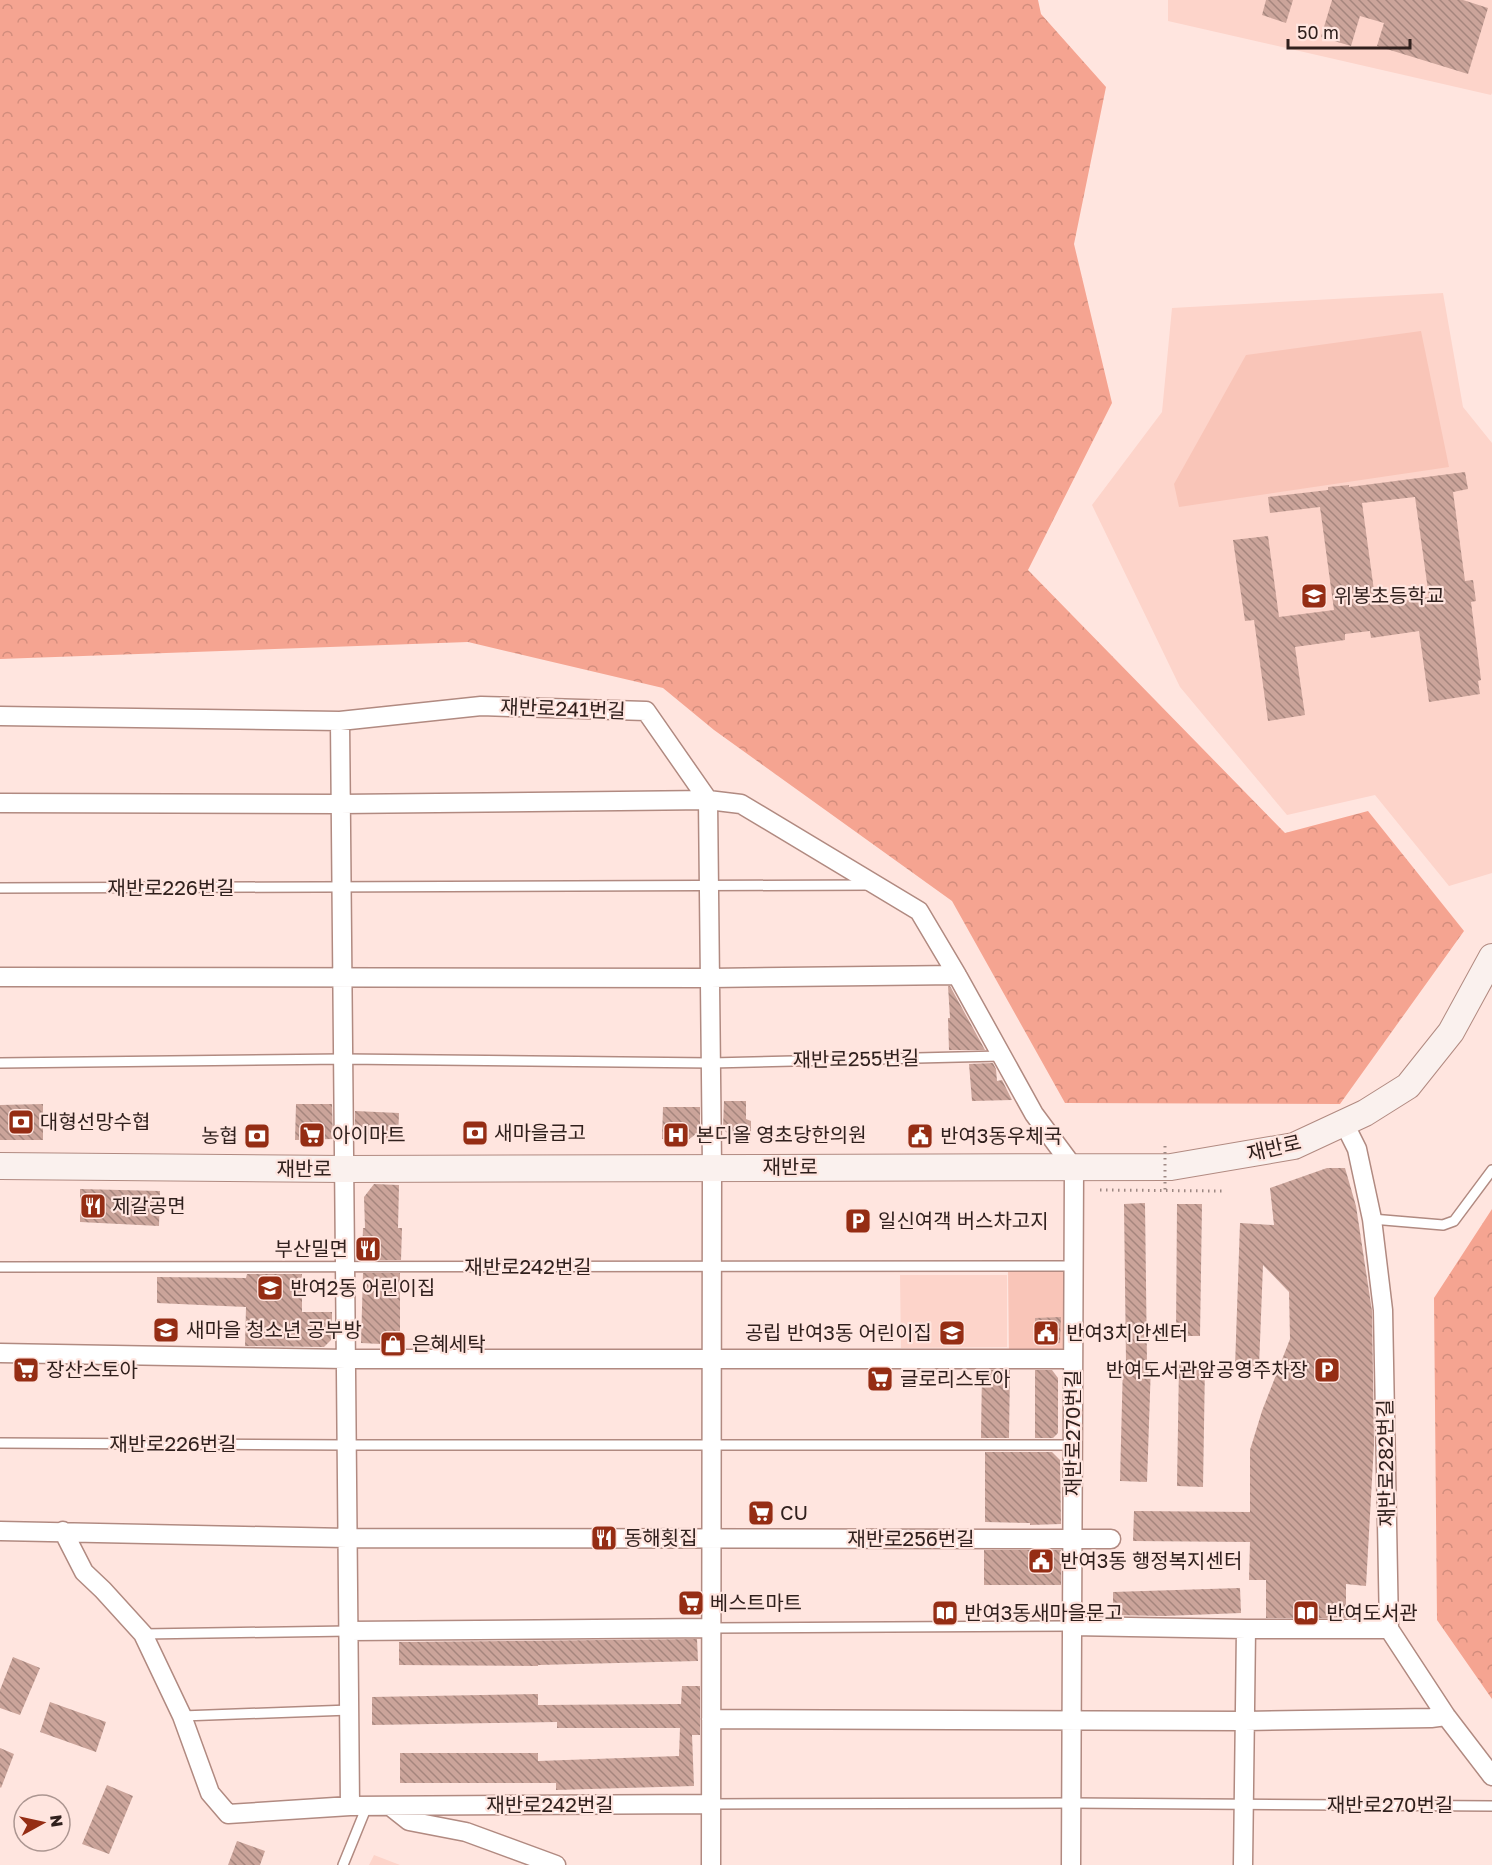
<svg xmlns="http://www.w3.org/2000/svg" width="1492" height="1865" font-family="'Golos Text','Noto Sans KR',sans-serif">
<defs>
<pattern id="forest-crowns" width="20" height="18" patternUnits="userSpaceOnUse" patternTransform="scale(1.5)"><rect width="20" height="18" fill="#f5a491"/><path d="M2 6a3 3 0 1 1 6 0M12 15a3 3 0 1 1 6 0" fill="none" stroke="#d28d7d"/></pattern>
<pattern id="building-back-hatch" width="6" height="6" patternUnits="userSpaceOnUse" patternTransform="scale(1.5)"><rect width="6" height="6" fill="#cba49a"/><path d="M-1 5l2 2M0 0l6 6M5-1l2 2" fill="none" stroke="#a5857d"/></pattern>
</defs>
<rect width="100%" height="100%" fill="#ffe5df"/>
<path fill="#fdd4ca" d="M1168,0H1492V93L1491,95L1168,21Z
M1443,293L1463,407L1492,443V873L1449,886L1375,795L1287,815L1180,687L1092,505L1162,412L1172,308Z
M900,1275H1007V1347L901,1348Z
M374,1855L400,1865H369Z"/>
<path fill="#f9c5b8" d="M1421,331L1449,467L1179,507L1174,484L1246,355Z
M1073,1266V1359H1009L1008,1267Z"/>
<path fill="url(#forest-crowns)" d="M0,0H1038L1041,14L1106,87L1074,244L1112,403L1028,570L1285,833L1368,811L1464,931L1340,1104L1065,1103L952,901L714,730L663,688L468,642L0,659Z
M1492,1209V1699L1437,1620L1434,1298Z"/>
<path fill="url(#building-back-hatch)" fill-rule="evenodd" d="M1266,0H1293L1286,23L1262,15Z
M1332,0H1463L1488,8L1468,74L1377,46L1384,23L1360,16L1351,46L1321,37Z
M1465,472L1468,489L1453,492L1465,581L1473,580L1476,601L1471,602L1481,680L1478,681L1480,694L1429,702L1419,631L1371,638L1370,631L1345,634V640L1295,647L1305,715L1268,721L1254,620L1245,621L1233,540L1268,536L1279,617L1334,610L1320,507L1270,513L1268,497L1328,490V487L1349,485V487ZM1415,497L1429,597L1376,605L1362,503Z
M948,986H950L985,1050H949L948,1018H950Z
M993,1063L996,1069L997,1081L1002,1080L1012,1100L972,1101L969,1064Z
M724,1101H746V1119L751,1121V1137L729,1136L723,1128Z
M43,1104V1140H0V1105Z
M296,1104H332L333,1139L295,1140Z
M663,1107H700V1131L688,1140L662,1139Z
M355,1111L399,1113L398,1141L365,1140L355,1128Z
M1327,1168H1345L1356,1206L1372,1311L1374,1444L1366,1586L1346,1584V1618H1266V1580H1249L1250,1542L1133,1541L1134,1511L1250,1512V1450L1262,1411L1290,1339L1289,1292L1263,1265L1259,1367H1235L1240,1223L1274,1225L1270,1188Z
M374,1184L399,1185L398,1228H402L401,1260H362L363,1228H365L364,1197Z
M80,1189L160,1191L159,1226L80,1222Z
M1145,1203L1147,1364H1151L1147,1482L1120,1481L1123,1363H1126L1124,1204Z
M1177,1204H1202L1200,1336H1176Z
M363,1273H400V1345L361,1343Z
M247,1274H302V1312H332V1339L324,1347L245,1346L246,1307L157,1303V1277L246,1278Z
M1061,1317L1060,1343H1035V1318Z
M1179,1364L1205,1365L1203,1487L1177,1486Z
M982,1370H1010L1009,1438H981Z
M1035,1370H1052L1058,1378V1433L1053,1438H1035Z
M985,1452H1052L1060,1460L1061,1524L1030,1525V1523L985,1522Z
M984,1550H1061V1585H984Z
M1240,1588L1241,1613L1164,1616L1113,1615V1592Z
M697,1639L698,1661L538,1665V1666L399,1665V1642Z
M13,1657L40,1668L20,1715L0,1708V1690Z
M682,1686H700V1735H692L694,1786L556,1790V1783H400V1753H538V1761L679,1756L680,1728H557V1722L372,1725V1697L538,1694V1705L681,1704Z
M50,1702L106,1722L96,1752L40,1732Z
M0,1748L14,1754L1,1788L0,1787Z
M107,1785L133,1796L109,1854L82,1844Z
M237,1841L265,1851L260,1865H228Z"/>
<g fill="none" stroke-linecap="round" stroke-linejoin="round">
<defs>
<path id="service" d="M0,888L871,885
M0,1063L343,1059L711,1063L1000,1056
M1372,1219L1443,1225L1454,1221L1492,1170
M0,1267L1073,1266
M0,1443L347,1445H1073
M711,1628L1072,1626
M143,1634L349,1631
M182,1716L350,1710
M711,1804L1071,1803L1492,1806
M343,1865L367,1806"/>
<path id="minor" d="M0,716L340,721L481,706L646,711L708,800
M340,721L350,1806
M708,800L712,1167L711,1865
M0,803L340,804L708,800L741,804L919,911L957,975L1034,1114L1074,1168L1071,1865
M0,977L710,978L957,975
M1344,1123L1357,1149L1372,1219L1383,1310L1389,1629L1446,1716L1492,1776
M0,1353L346,1359H1073
M0,1531L347,1538L1111,1539
M63,1531L84,1572L103,1590L143,1634L182,1716L210,1793L228,1814L350,1806L711,1804
M1072,1626L1246,1629H1389
M349,1631L711,1628
M711,1719L1245,1721L1431,1718L1446,1716
M390,1806L409,1821L466,1832L556,1865
M1243,1865L1246,1629"/>
<path id="secondary" d="M0,1166L344,1169L1171,1167L1294,1146L1365,1113L1408,1086L1451,1032L1492,957"/>
</defs>
<use href="#service" stroke="#b18a81" stroke-width="12"/>
<use href="#minor" stroke="#b18a81" stroke-width="21"/>
<use href="#secondary" stroke="#b18a81" stroke-width="28"/>
<path stroke="#9e8984" stroke-width="3" stroke-dasharray="1.5 4.5" stroke-linecap="butt" d="M1100,1190L1222,1191"/>
<use href="#service" stroke="#fff" stroke-width="9"/>
<use href="#minor" stroke="#fff" stroke-width="18"/>
<use href="#secondary" stroke="#faf1ee" stroke-width="26"/>
<path stroke="#9e8984" stroke-width="3" stroke-dasharray="1.5 4.5" stroke-linecap="butt" d="M1165,1146V1190"/>
</g>
<defs>
<symbol id="school-square" viewBox="-11 -11 22 22"><rect x="-9" y="-9" width="18" height="18" rx="4" fill="#952d14" stroke="#ffe5df"/><path d="M0-5L7-2L0 1L-7-2ZM-4 1L0 2.5L4 1V4Q0 6-4 4Z" fill="#fff"/></symbol>
<symbol id="bank-square" viewBox="-11 -11 22 22"><rect x="-9" y="-9" width="18" height="18" rx="4" fill="#952d14" stroke="#ffe5df"/><path d="M-6-4H6V4H-6ZM0-2.3a2.3 2.3 0 1 0 0 4.6a2.3 2.3 0 1 0 0-4.6Z" fill="#fff"/></symbol>
<symbol id="supermarket-square" viewBox="-11 -11 22 22"><rect x="-9" y="-9" width="18" height="18" rx="4" fill="#952d14" stroke="#ffe5df"/><path d="M-6-5.5h2.5l.6 2H6L4.5 2H-2.5L-4.4-4H-6ZM-1.5 3.2a1.3 1.3 0 1 0 .1 0ZM3 3.2a1.3 1.3 0 1 0 .1 0Z" fill="#fff"/></symbol>
<symbol id="hospital-square" viewBox="-11 -11 22 22"><rect x="-9" y="-9" width="18" height="18" rx="4" fill="#952d14" stroke="#ffe5df"/><path d="M-5-5h3v3.5h4V-5h3V5h-3V1.5h-4V5h-3Z" fill="#fff"/></symbol>
<symbol id="civic-square" viewBox="-11 -11 22 22"><rect x="-9" y="-9" width="18" height="18" rx="4" fill="#952d14" stroke="#ffe5df"/><path d="M-.6-6.5H3V-4.5H.6V-3L4-1V1h2V6H-6V1h2V-1L-.6-3ZM-1.2 2.5V6h2.4V2.5Z" fill="#fff"/></symbol>
<symbol id="restaurant-square" viewBox="-11 -11 22 22"><rect x="-9" y="-9" width="18" height="18" rx="4" fill="#952d14" stroke="#ffe5df"/><path d="M-5-6h1v4h1v-4h1v4h1v-4h1v5L-1.5 .5V6h-2V.5L-5-1ZM5-6V6H3V1.5H1.5Q1.5-4 5-6Z" fill="#fff"/></symbol>
<symbol id="parking-square" viewBox="-11 -11 22 22"><rect x="-9" y="-9" width="18" height="18" rx="4" fill="#952d14" stroke="#ffe5df"/><path d="M-3.5-5.5H1a3.5 3.5 0 0 1 0 7H-1V5.5H-3.5ZM-1-3.4V-.6H.8a1.4 1.4 0 0 0 0-2.8Z" fill="#fff"/></symbol>
<symbol id="shop-square" viewBox="-11 -11 22 22"><rect x="-9" y="-9" width="18" height="18" rx="4" fill="#952d14" stroke="#ffe5df"/><path d="M-5-2.5h2.3a2.7 3.5 0 0 1 5.4 0H5L5.5 6h-11ZM-1.5-2.5h3a1.5 2.3 0 0 0-3 0Z" fill="#fff"/></symbol>
<symbol id="library-square" viewBox="-11 -11 22 22"><rect x="-9" y="-9" width="18" height="18" rx="4" fill="#952d14" stroke="#ffe5df"/><path d="M-6-4Q-3-5.5-.7-3.5V5Q-3 3-6 4ZM6-4Q3-5.5 .7-3.5V5Q3 3 6 4Z" fill="#fff"/></symbol>
</defs>
<g fill-rule="evenodd">
<use href="#school-square" x="1299" y="581" width="30" height="30"/>
<use href="#bank-square" x="6" y="1107" width="30" height="30"/>
<use href="#bank-square" x="460" y="1118" width="30" height="30"/>
<use href="#supermarket-square" x="297" y="1120" width="30" height="30"/>
<use href="#hospital-square" x="661" y="1120" width="30" height="30"/>
<use href="#bank-square" x="242" y="1121" width="30" height="30"/>
<use href="#civic-square" x="905" y="1121" width="30" height="30"/>
<use href="#restaurant-square" x="78" y="1191" width="30" height="30"/>
<use href="#parking-square" x="843" y="1206" width="30" height="30"/>
<use href="#restaurant-square" x="353" y="1234" width="30" height="30"/>
<use href="#school-square" x="255" y="1273" width="30" height="30"/>
<use href="#school-square" x="151" y="1315" width="30" height="30"/>
<use href="#school-square" x="937" y="1318" width="30" height="30"/>
<use href="#civic-square" x="1031" y="1318" width="30" height="30"/>
<use href="#shop-square" x="378" y="1329" width="30" height="30"/>
<use href="#supermarket-square" x="11" y="1355" width="30" height="30"/>
<use href="#parking-square" x="1312" y="1355" width="30" height="30"/>
<use href="#supermarket-square" x="865" y="1364" width="30" height="30"/>
<use href="#supermarket-square" x="746" y="1498" width="30" height="30"/>
<use href="#restaurant-square" x="589" y="1523" width="30" height="30"/>
<use href="#civic-square" x="1026" y="1546" width="30" height="30"/>
<use href="#supermarket-square" x="676" y="1588" width="30" height="30"/>
<use href="#library-square" x="930" y="1598" width="30" height="30"/>
<use href="#library-square" x="1291" y="1598" width="30" height="30"/>
</g>
<g text-anchor="middle" stroke-width="4.5" stroke-linejoin="round" paint-order="stroke">
<g font-size="20" fill="#30201d" stroke="#ffe5df" text-anchor="start">
<text x="1334" y="603">위봉초등학교</text>
<text x="40" y="1129">대형선망수협</text>
<text x="494" y="1140">새마을금고</text>
<text x="332" y="1142">아이마트</text>
<text x="696" y="1142">본디올 영초당한의원</text>
<text x="238" y="1143" text-anchor="end">농협</text>
<text x="940" y="1143">반여3동우체국</text>
<text x="112" y="1213">제갈공면</text>
<text x="878" y="1228">일신여객 버스차고지</text>
<text x="348" y="1256" text-anchor="end">부산밀면</text>
<text x="290" y="1295">반여2동 어린이집</text>
<text x="186" y="1337">새마을 청소년 공부방</text>
<text x="932" y="1340" text-anchor="end">공립 반여3동 어린이집</text>
<text x="1066" y="1340">반여3치안센터</text>
<text x="412" y="1351">은혜세탁</text>
<text x="46" y="1377">장산스토아</text>
<text x="1308" y="1377" text-anchor="end">반여도서관앞공영주차장</text>
<text x="900" y="1386">글로리스토아</text>
<text x="780" y="1520">CU</text>
<text x="624" y="1545">동해횟집</text>
<text x="1060" y="1568">반여3동 행정복지센터</text>
<text x="710" y="1610">베스트마트</text>
<text x="964" y="1620">반여3동새마을문고</text>
<text x="1326" y="1620">반여도서관</text>
</g>
<g font-size="20" fill="#30201d" stroke="#ffe5df">
<text transform="translate(563 709) rotate(2)" y="7">재반로241번길</text>
<text x="171" y="895">재반로226번길</text>
<text transform="translate(856 1059) rotate(-1)" y="7">재반로255번길</text>
<text transform="translate(1274 1148) rotate(-13)" y="7">재반로</text>
<text x="790" y="1174">재반로</text>
<text x="304" y="1176">재반로</text>
<text x="528" y="1274">재반로242번길</text>
<text transform="translate(1073 1433) rotate(-90)" y="7">재반로270번길</text>
<text x="173" y="1451">재반로226번길</text>
<text transform="translate(1386 1463) rotate(-91)" y="7">재반로282번길</text>
<text x="911" y="1546">재반로256번길</text>
<text x="550" y="1812">재반로242번길</text>
<text x="1390" y="1812">재반로270번길</text>
</g>
</g>
<g transform="translate(42 1823) rotate(82)"><circle r="28" fill="#ffe5df" stroke="#ac9691" stroke-width="1.5"/>
<path d="M0-4.5L10 22L0 15L-10 22Z" fill="#952d14"/>
<text y="-9" font-size="16" font-weight="bold" text-anchor="middle" fill="#30201d">N</text>
</g>
<path d="M1288 39v9h122v-9" fill="none" stroke="#30201d" stroke-width="3"/>
<text x="1297" y="39" font-size="18" fill="#30201d" stroke="#ffe5df" stroke-width="4.5" paint-order="stroke">50 m</text>
</svg>
